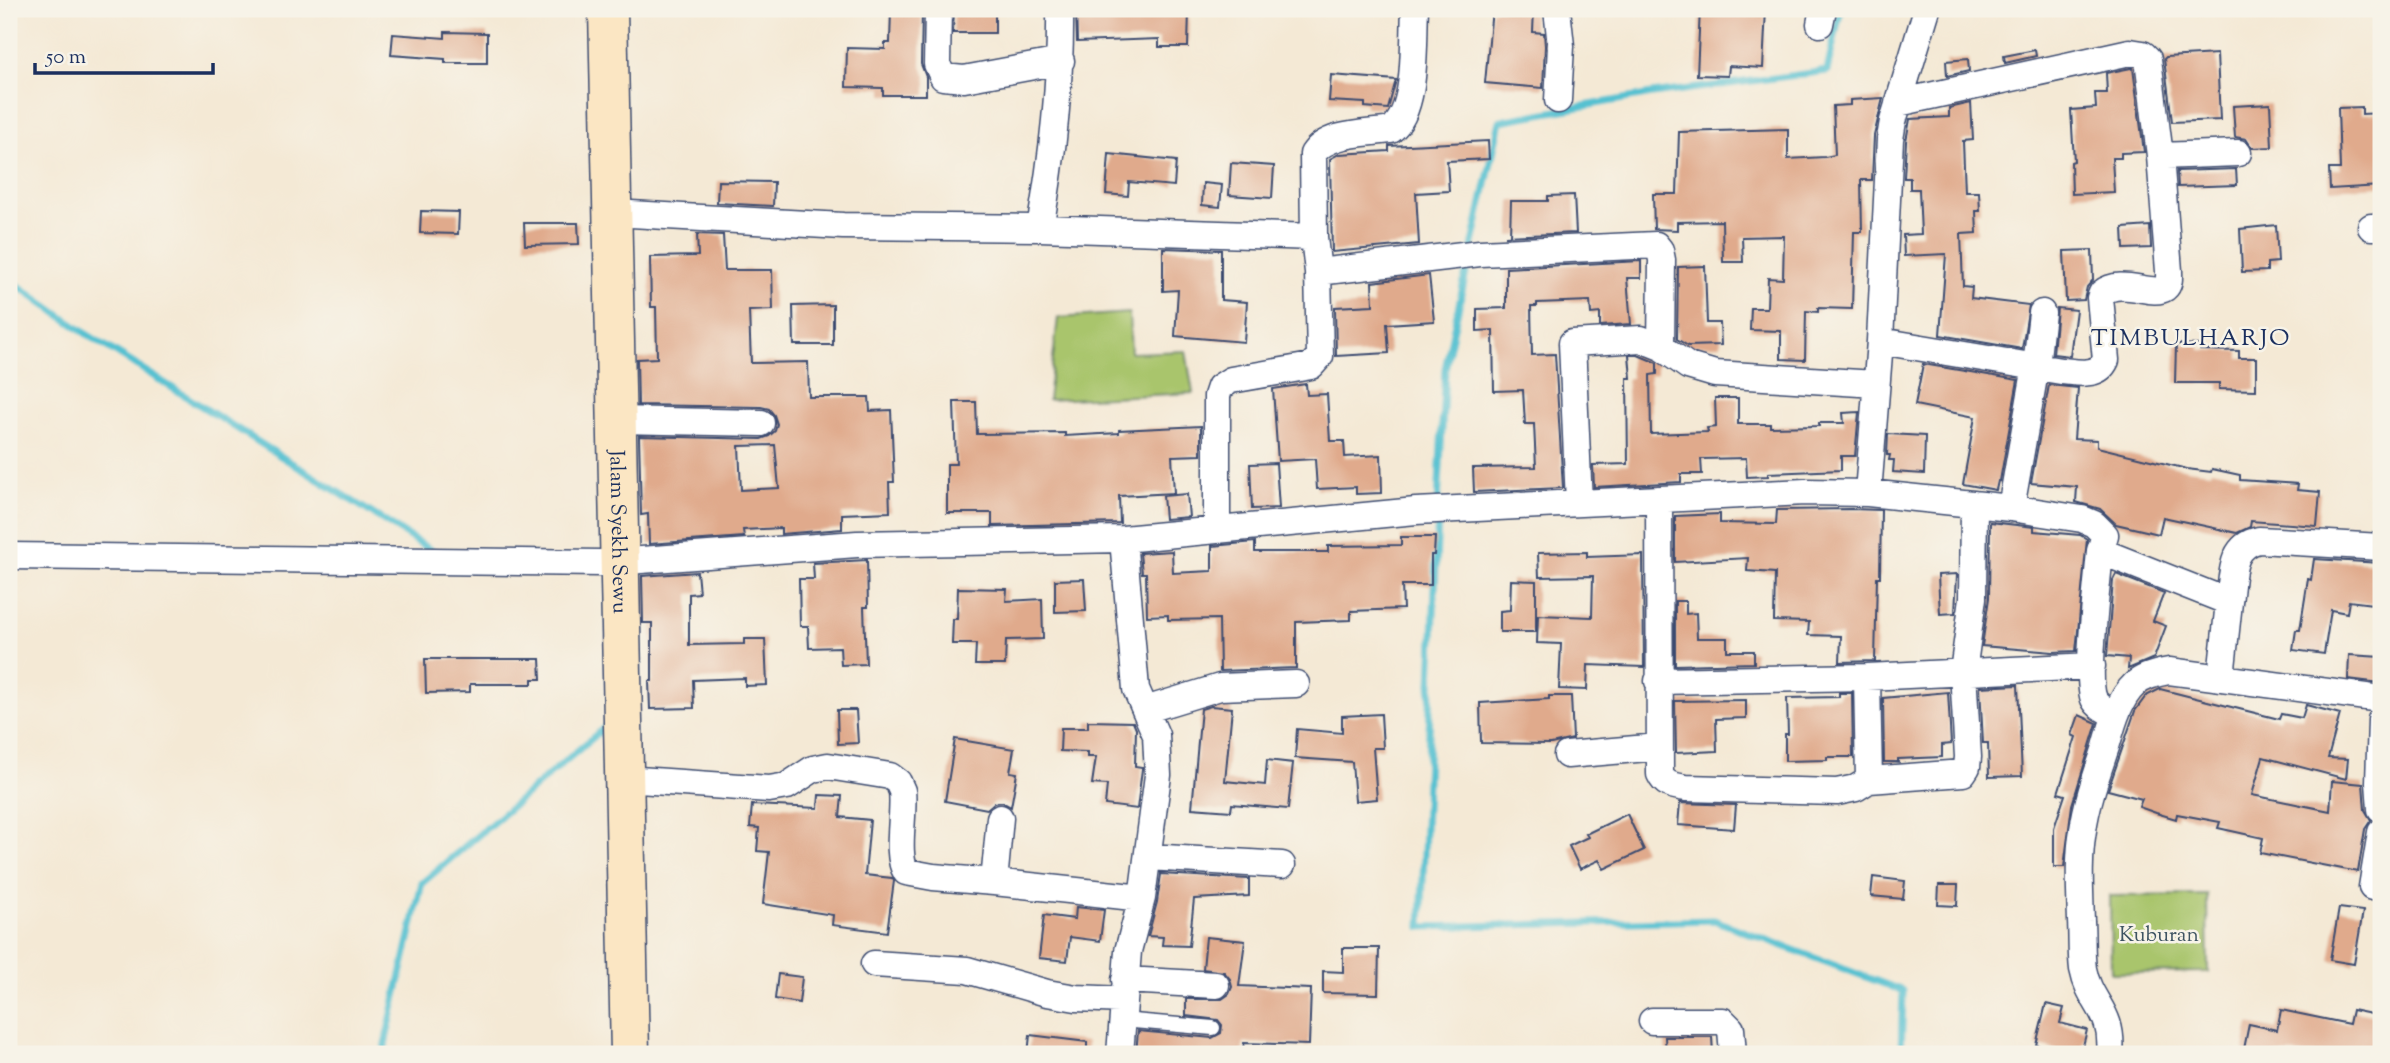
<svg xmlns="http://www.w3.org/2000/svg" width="2390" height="1063" font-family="'Sorts Mill Goudy',serif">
<rect width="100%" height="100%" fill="#f7f3e8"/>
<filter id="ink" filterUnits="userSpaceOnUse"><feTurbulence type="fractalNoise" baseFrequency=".0143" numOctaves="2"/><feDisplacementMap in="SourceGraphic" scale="14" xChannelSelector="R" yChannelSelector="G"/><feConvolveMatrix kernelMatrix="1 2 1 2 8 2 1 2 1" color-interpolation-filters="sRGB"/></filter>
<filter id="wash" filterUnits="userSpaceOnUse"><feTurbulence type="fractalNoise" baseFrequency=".00686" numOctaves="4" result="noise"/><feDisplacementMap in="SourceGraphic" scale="28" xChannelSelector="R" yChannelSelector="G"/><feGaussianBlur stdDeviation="1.57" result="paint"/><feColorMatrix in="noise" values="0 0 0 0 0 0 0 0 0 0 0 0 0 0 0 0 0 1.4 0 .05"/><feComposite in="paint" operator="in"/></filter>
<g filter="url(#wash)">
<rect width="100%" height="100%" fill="#f4e9d5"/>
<path fill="#a9c56c" stroke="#627a65" stroke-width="2" d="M1129,313L1131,353L1186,351L1193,393L1048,400L1058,318Z
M2207,895L2208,972L2111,973L2110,896Z"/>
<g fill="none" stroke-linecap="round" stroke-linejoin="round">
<path stroke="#56c1d1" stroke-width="7" d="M1472,248L1500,121L1652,94L1827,71L1841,9
M9,279L88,335L432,551
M1438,504L1445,369L1469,259
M1438,515L1421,927L1714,920L1903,991L1901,1054
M385,1054V1044L422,883L610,723"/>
</g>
<g id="blocks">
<path fill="#e0aa8c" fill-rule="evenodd" d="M954,9H995V33H953Z
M1076,9H1189L1188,47H1159V39L1077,42Z
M1492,9H1534L1533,32L1544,33L1545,46L1543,88L1485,83Z
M1700,9H1766L1763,68L1729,66L1728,76L1697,75Z
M891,10L922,11L921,64L926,77V95H883V88L846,87L847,48L885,49V43H890Z
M445,32L487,33V63H445V59L391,55L393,34L445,38Z
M2035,50L2036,56L2005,63L2004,56Z
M2217,54L2220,120L2172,122L2164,59L2166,57Z
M1968,59L1969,71L1947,76L1946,61Z
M2131,68H2133L2144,152L2121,153V158H2112L2114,192L2072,194L2071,162L2074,161L2071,110L2096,108L2095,93H2107L2106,73Z
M1331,75L1396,80L1388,109L1365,107V103L1329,101Z
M1883,98L1874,136L1872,180H1861L1862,232H1854L1852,309L1818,308V312L1806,311L1805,360L1781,359V331L1750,330L1751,308H1767L1768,278L1783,279L1784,236L1742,237L1743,262H1723L1722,221L1677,222V230L1654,229L1653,194H1677L1679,132L1788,129V159L1825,157L1835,155L1833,106L1850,105V100Z
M1971,103L1973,140L1963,141L1965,192H1979L1980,211H1976L1977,233L1961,234L1963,286L1972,287L1971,298L2029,305L2022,349L1940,335L1946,254L1904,256L1903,235L1921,234L1919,189H1910V178H1904L1906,141L1910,119L1949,117V108Z
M2270,104L2272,147L2252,148L2246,139L2235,137L2233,106Z
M2362,107V114L2381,113V186L2330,189L2329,169H2340L2338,108Z
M1488,141L1489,159L1447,161L1449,191L1416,193L1419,244L1332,252L1330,159L1339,154L1389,151V146Z
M1109,154L1176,161L1174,186L1129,182L1128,196L1106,194Z
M1231,163L1274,166L1272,198L1229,195Z
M2236,169L2237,185L2178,187L2177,171Z
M718,181L774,182L773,206L717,203Z
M1203,183L1222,185L1220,207L1202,205Z
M1574,195L1576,233L1505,236H1510L1511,201H1548V196Z
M421,211L459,212L458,234L420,233Z
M524,223H578L579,244L525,245Z
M2276,225L2278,262L2267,263V271L2242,272L2240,229Z
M2150,226L2151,248L2124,249L2123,228Z
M697,234L723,235L725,270H772L773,310L749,311L751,363L808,362L809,397H869L870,411L891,410L894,482H889L890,512L842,514V529L781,534V528L743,530L744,537L649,544L648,514L641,515L639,436L761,439L769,436L775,431L777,424L774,415L769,409L761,407L638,405L637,359L657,358L656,307H651L650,257L698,256ZM775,445L779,488L741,490L739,446Z
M1163,248L1221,250V300L1247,302L1244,342L1175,336L1178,290L1163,291Z
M2092,250L2093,280L2087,287L2084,300L2066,301L2064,251Z
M1641,261V278H1627L1631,324L1600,326V313L1591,314L1590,301L1537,303V306H1531L1532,355L1555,354L1563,488L1474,492L1473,468L1536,467L1534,424H1525L1523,390L1494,391L1493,330L1477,331V309L1506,308V268Z
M1705,266L1707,323H1720L1721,345L1688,346L1677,339L1678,267Z
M1429,275L1434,321L1387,324L1389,353L1336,356L1335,307L1373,305L1372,282Z
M833,305V345H794L793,306Z
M2057,308L2076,310L2070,356L2053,354Z
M2176,344L2200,345V350L2239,351V358H2256V390L2219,389V383H2175Z
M1629,355H1638L1657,363V374L1650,375L1651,434L1708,432L1707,428L1716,427L1715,398H1738V424H1770V427L1819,426V423H1844L1843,413L1859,412L1855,456H1841V470L1768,473V476L1747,477L1746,458L1701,459L1702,474H1681V482L1594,487L1593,465L1628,464L1627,378H1631Z
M1923,364L2018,380L2000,481H1998L1996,490L1963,484L1975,417L1915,405Z
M1306,384L1307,395L1327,394L1330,441H1344L1345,457L1381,455L1382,493L1356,494V487L1317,489L1315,459L1278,461L1273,389Z
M2049,385L2078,388L2074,439L2097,440V447L2187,469L2211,472L2212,469L2240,475V480L2298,484L2297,490L2320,492L2317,526L2251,521L2250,527L2237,533L2163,517L2159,534L2116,524L2100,509L2076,502L2077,487L2031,483Z
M954,402H976L977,434L1065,433V436L1119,433V430L1201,426V455L1172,456L1174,493L1119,496L1120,523L992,526V513H947V464H956Z
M1888,434L1925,436L1924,474L1893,472L1894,460H1889L1890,455H1887Z
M1276,463L1279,508L1252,509L1250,464Z
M1187,494L1189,517L1165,519L1163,496Z
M1851,509L1881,510L1880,577H1877L1875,661L1840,662L1841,636L1808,635L1809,622L1774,621L1775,573L1747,571L1748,558L1675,562V516L1720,514V523L1776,524L1777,510Z
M1990,522L2034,527V531L2080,535L2087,539L2076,651L2053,652L1982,646L1989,598Z
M1401,537H1435L1434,555H1431V585H1402L1403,609L1351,611V620L1296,622V668L1220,671L1219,619L1168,620V615L1147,616L1146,573H1142L1140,553L1172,551L1173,573L1212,571V546L1255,542V552H1328V546L1401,545Z
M1587,552V557L1643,555L1644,667L1588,665L1587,690L1559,689L1561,644L1537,643L1538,615L1592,617L1593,576L1539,577L1538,553Z
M2314,559L2381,563V605L2349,601L2347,613L2331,610L2324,654L2293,650L2296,630H2300L2308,579L2311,580Z
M867,560L868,607H864L866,664L841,665L840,647L809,648L808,626H800L799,579H814L813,563Z
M697,572L699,593L689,594V645L744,644V639H765L767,685L745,686V678L693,680L694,708L650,709L649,681H652V623H643L642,576Z
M1957,574L1955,613L1940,614L1938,575Z
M2116,574L2164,593L2153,621L2166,626L2154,658L2128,669L2129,658L2107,656L2113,580Z
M1084,579L1086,611L1055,612V580Z
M1511,580L1536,581V632H1500V611L1510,610Z
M958,588L1007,589L1006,601L1042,599L1043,639L1006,640L1005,665H975L976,644H952L953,619H957Z
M1675,601H1686V614L1696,613L1697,638H1727V651H1754V663L1675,665Z
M2349,655L2381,657V683L2348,679Z
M425,659H540L541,679H532V684H470V692L426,693Z
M2018,685L2022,776L1989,777L1988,743H1983L1980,687Z
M2160,689L2279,719L2281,714L2302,718L2306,705L2340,714L2328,758L2348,759L2346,779L2263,757L2252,795L2330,811L2332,781L2363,784L2365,810L2371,820L2365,829L2358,872L2260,853L2263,838L2218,828L2220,822L2177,814L2176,819L2156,813L2139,807L2142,799L2108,790L2135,711L2146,696Z
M1948,692L1951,744L1942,745V757L1898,759V762H1884L1883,698Z
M1839,693H1852L1853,757H1827V760L1785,761V734H1788L1787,698L1839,697Z
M1549,696H1571L1573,739L1551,744L1481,743L1480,703L1549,699Z
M1746,700V718L1716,719L1717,751L1676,753L1675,701Z
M1211,706L1232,708L1225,781L1265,785L1267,760L1293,763L1288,809L1232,804L1231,811L1192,808L1201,709Z
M837,710H856L858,743L838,744Z
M1381,714L1383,748H1373L1377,799L1355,801L1352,762L1295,758L1297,729L1342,733V716Z
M2079,715L2097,723L2072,805L2064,867H2054V828L2065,795L2058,793L2076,737L2072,735Z
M1088,721L1133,722L1136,729L1135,766L1142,767V769L1137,809L1105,805L1107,785L1092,784L1096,757H1087V752L1060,751L1061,728H1088Z
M955,739L1014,749L1010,772L1017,773L1011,807L1002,802L994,803L987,809L945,801Z
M819,795L842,796L840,817L870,820L865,875L892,878L894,881L887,932L832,925L833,915L763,904L769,852L757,851L759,828L750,827L752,805L818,808Z
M1680,803L1736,805L1734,829L1678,825Z
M1627,814L1644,850L1604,869L1599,860L1580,869L1569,846L1588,837L1586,834Z
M1161,874L1249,879V896L1194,899L1189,946L1162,945L1163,937L1148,936L1157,902Z
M1873,877L1905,881L1903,899L1871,896Z
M1939,885H1958L1957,906L1938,905Z
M1076,907L1104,910L1100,941L1070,937L1067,961L1039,958L1044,915L1075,919Z
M2339,908L2363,911L2354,964L2330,960Z
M1206,937L1245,941L1239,986L1311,989L1309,1045L1244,1043L1242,1054H1136L1138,1031L1212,1038L1221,1033L1222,1025L1218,1020L1186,1016V999H1222L1229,994L1232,987L1230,979L1224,972L1203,969Z
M1343,948H1379L1378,994L1323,993V971L1343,972Z
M778,974L802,977L799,1003L775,999Z
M2046,1004L2064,1008L2060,1023L2087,1030L2081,1054H2059L2060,1051L2036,1045Z
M2281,1010L2349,1024L2352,1010L2381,1016V1042L2378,1054H2243L2249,1024L2277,1030Z
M1030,1035L1087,1042V1054H1028Z
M1665,1037H1712L1713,1054H1666Z"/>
</g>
</g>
<g filter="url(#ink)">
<use href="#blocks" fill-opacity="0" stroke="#3c4b70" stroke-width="2"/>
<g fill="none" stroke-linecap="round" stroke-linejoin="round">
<defs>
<path id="lane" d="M1122,1020L1213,1028"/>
<path id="street" d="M938,9L937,64L943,77L964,79L1061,61
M1557,9L1561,46L1558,100
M1820,24L1823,9
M2160,156L2238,153
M613,213L843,226L1040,228L1314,237L1318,272L1320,356L1311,366L1231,380L1220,387L1217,396V529
M2371,227H2381
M1040,228C1053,155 1061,83 1060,9
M1314,237L1313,154C1327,132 1366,134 1391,130C1418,110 1413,41 1415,9
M1318,272L1480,253L1656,245L1660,250L1662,260L1661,347
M1880,341L2061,371C2077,372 2098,378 2106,360L2100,298L2102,293C2121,277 2152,297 2165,288C2170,284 2169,276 2169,271L2160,156L2148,59L2143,54L2130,52L1898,103
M617,420L761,423
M1868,493L1880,341L1890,139L1893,121L1927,9
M1659,499L1660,774C1665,786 1675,786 1686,788L1837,792L1856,788L1869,780
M1579,503L1572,343L1641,339L1661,347L1688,366L1715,374L1876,384
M2011,508L2036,366L2042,313
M2100,551L2229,602L2221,677
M9,556L601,563L857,544L1123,539L1416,511L1805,492L1868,493L2011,508L2082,519L2094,524L2105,535L2100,551C2098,579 2085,679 2094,699C2098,707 2108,711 2115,715
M2229,602C2233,577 2229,546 2259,540L2381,547
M1867,677L1869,780L1963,773L1967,767L1968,757L1963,672L1973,598L1974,504
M1658,681L1867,677L2092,666
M1145,710L1220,687L1296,684
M2381,720L2379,782L2381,809
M1567,755L1659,747
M624,779L769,789L787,786L813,769L828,766L890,776L898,782L902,791C905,814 895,854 906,872L933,877L994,882
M1000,818L994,882L1142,898
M1148,857L1282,865
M2372,887L2381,832
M874,964L967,970L1047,993L1076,998L1124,1000
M1125,980L1216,985
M1652,1021H1723L1731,1029L1733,1054
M1120,1054L1128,951L1142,898L1158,775L1156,735L1136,689L1123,539
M2110,1054C2114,1010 2090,1005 2083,969C2081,954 2082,937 2081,921C2080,891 2078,859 2083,830C2087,801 2097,774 2106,747C2112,726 2118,700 2135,684C2144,676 2157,673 2169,671L2381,699"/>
<g id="secondary">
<path id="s1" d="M608,9L630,1054"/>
</g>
</defs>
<use href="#lane" stroke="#3c4b70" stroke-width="17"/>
<use href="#street" stroke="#3c4b70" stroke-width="29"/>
<use href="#secondary" stroke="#3c4b70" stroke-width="41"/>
<use href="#lane" stroke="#fff" stroke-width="14"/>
<use href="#street" stroke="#fff" stroke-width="26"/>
<use href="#secondary" stroke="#fbe6c3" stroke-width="38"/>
</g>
</g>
<g text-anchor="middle" stroke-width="5" stroke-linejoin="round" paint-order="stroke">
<g font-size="21" fill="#1b2f5e" stroke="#f7f3e8">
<text dy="7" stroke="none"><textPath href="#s1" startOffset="523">Jalam Syekh Sewu</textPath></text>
</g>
<g font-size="21" fill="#3e5462" stroke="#f7f3e8">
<text x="2159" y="941">Kuburan</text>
</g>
<g font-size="24" letter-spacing="2" fill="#1b2f5e" stroke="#f7f3e8">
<text x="2191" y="345">TIMBULHARJO</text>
</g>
</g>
<rect width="2390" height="1063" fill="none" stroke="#f7f3e8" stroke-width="35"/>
<path d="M35 63v10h178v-10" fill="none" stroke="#1b2f5e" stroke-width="3.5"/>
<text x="46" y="63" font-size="21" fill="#1b2f5e" stroke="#f7f3e8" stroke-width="5" paint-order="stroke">50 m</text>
</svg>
